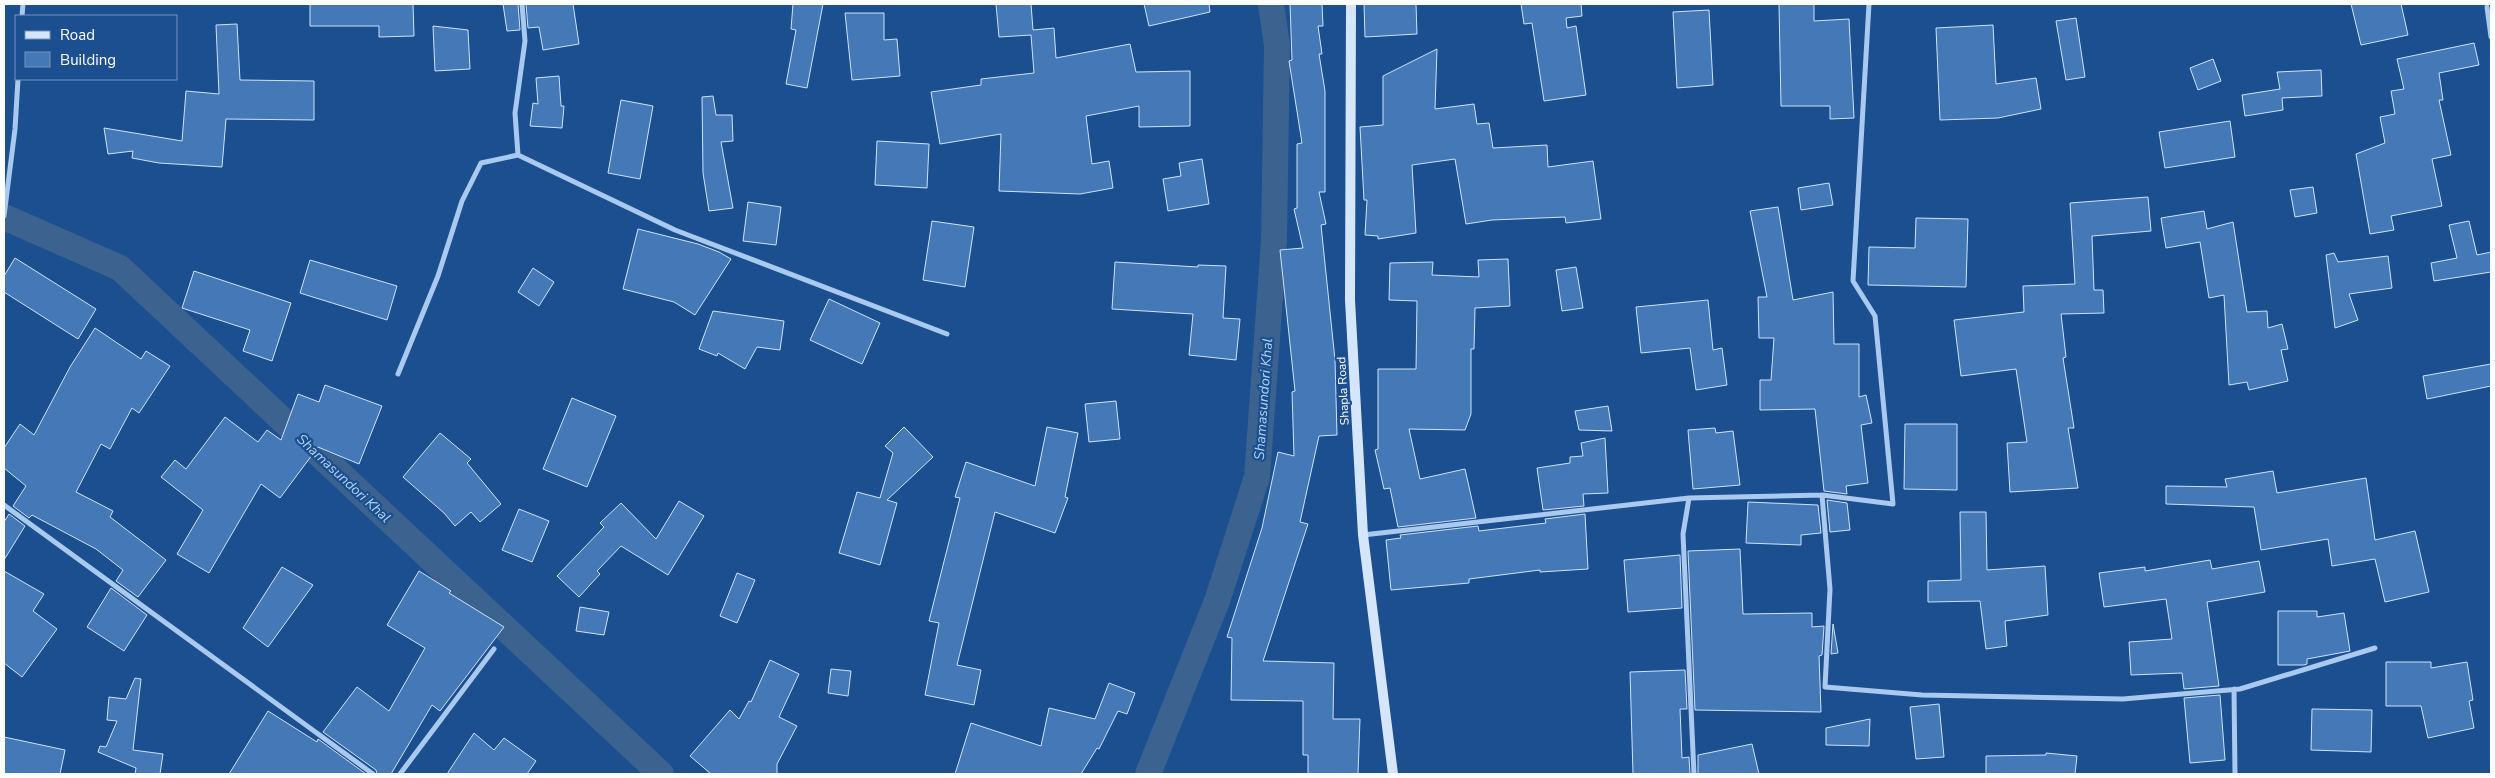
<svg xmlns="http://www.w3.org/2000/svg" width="2495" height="778" font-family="'Nunito Sans',sans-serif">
<rect width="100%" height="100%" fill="#1b4f8f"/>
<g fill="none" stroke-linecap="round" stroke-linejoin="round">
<path stroke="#3c6290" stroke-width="26" d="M4,217L120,268L661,774
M1148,774L1217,601L1257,477L1274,241L1277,45L1271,4"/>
</g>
<path fill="#4478b7" stroke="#cfe3fa" d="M310,4H413L414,36L379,37V26H310Z
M503,4H518L520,30L507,31Z
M526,4H573L579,44L543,50L539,27L528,28Z
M793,4H823L807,88L786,84L796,30L791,29Z
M996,4H1031L1033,30L1054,28L1056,58L1130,44L1136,72L1190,71V126L1139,127V106L1086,116L1092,164L1109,161L1113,188L1080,194L999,191L1001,134L940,144L931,92L981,85V79L1034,73L1031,35L999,37Z
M1144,4H1209L1210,12L1149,26Z
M1290,4H1322L1323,26H1318L1322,54H1319L1325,91V192H1319L1326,224L1321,225L1335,360L1337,435L1319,436L1300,522L1308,524L1263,661L1334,663L1333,719H1360L1358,774H1308V755H1303V701L1231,700L1232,638L1227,637L1262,528L1278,452L1294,456L1292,392L1295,391L1280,250L1303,248L1294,209L1297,208V144L1302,143L1289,61L1292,60Z
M1364,4H1416L1417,34L1365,37Z
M1521,4H1581L1582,16L1566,18L1567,28L1576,26L1586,95L1544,101L1532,23L1524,24Z
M1779,4H1814V21L1849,19L1854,118L1830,119V106H1781Z
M2351,4H2401L2408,35L2361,45Z
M1709,10L1713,85L1677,88L1673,12Z
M845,13H884V40L897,39L900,76L852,80Z
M2076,18L2085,77L2066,80L2056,21Z
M237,24L240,80L314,81V120L226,119L222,167L159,163L132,158L133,151L108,154L104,128L182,141L186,91L219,94L216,25Z
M1993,25L1996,84L2036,78L2041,109L1998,118L1940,120L1936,28Z
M433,26L468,30L470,69L435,71Z
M2474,43L2479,65L2439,73L2443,100H2439L2451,155L2432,159L2442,206L2391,216L2394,230L2370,234L2356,154L2385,143L2380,117L2395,114L2391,91L2404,89L2397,59Z
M1437,49L1435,109L1474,104L1477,124L1489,123L1493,148L1547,145L1548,167L1593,161L1601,219L1566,223L1565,217L1492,220L1466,224L1455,159L1412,165L1416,233L1378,239V236L1365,235L1367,200H1364L1360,127L1383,125V76Z
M2213,59L2221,81L2198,90L2190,68Z
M2321,70L2322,96L2282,98L2283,110L2245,116L2242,95L2280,89L2277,72Z
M559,76L561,106H564L562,128L530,126L533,103L538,104L536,78Z
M713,96L716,115H732L733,141L721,142L733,208L709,211L703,173L702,97Z
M621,100L653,106L640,179L608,173Z
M2230,121L2235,157L2165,168L2159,132Z
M877,141L929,144L927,188L875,185Z
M1202,159L1209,204L1168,211L1163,179L1181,176L1179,163Z
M1829,183L1833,205L1801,210L1798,188Z
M2313,187L2317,213L2295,217L2290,190Z
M2148,197L2151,231L2092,236L2094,290H2103L2104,313L2061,314L2066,357L2063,358L2074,428H2068L2078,488L2010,492L2007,443L2027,442L2016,369L1961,376L1954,320L2024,312L2023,286L2075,284L2070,203Z
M748,202L781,207L776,245L743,241Z
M1778,207L1793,300L1833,292L1834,344H1859V397L1866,395L1872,423L1861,425L1868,483L1846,486L1847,494L1824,491L1815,409L1760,410V380H1771L1774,338H1759L1758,297H1767L1750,211Z
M2204,211L2207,229L2233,222L2247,312L2267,311L2268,328L2282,324L2288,349L2281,350L2288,381L2249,390L2247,382L2229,385L2224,295L2209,298L2200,242L2166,248L2161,218Z
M1916,218L1968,219L1966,287L1868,285L1869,247L1915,248Z
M932,221L974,227L965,287L923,280Z
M2469,221L2477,255L2491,252V272L2434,281L2431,263L2457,258L2449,225Z
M638,229L698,244L719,252L731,259L695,315L674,302L623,289Z
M2334,253L2338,262L2388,256L2392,288L2349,294L2358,320L2335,328L2326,255Z
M15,258L96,309L78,339L4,292V276Z
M1508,259L1510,306L1475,308L1474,349H1471V414L1465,430L1409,429L1420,479L1465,469L1476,518L1398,527L1390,488L1384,489L1375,450L1378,449V369H1416L1417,301L1389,300L1390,263L1433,262L1432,275L1479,277L1478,260Z
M310,260L397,286L387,320L300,293Z
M1115,262L1198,267V265L1226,266L1223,318L1240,319L1236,360L1189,355L1193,314L1112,309Z
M1576,267L1583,308L1562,311L1556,270Z
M533,268L554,282L539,306L518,292Z
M194,271L291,303L272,361L243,351L250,330L182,308Z
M829,299L880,323L862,364L810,340Z
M1708,300L1713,350L1722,348L1727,385L1696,390L1690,348L1641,353L1636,307Z
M713,311L784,321L780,350L757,347L745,369L718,353L717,356L699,349Z
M95,328L141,359L146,351L170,366L139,413L132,408L110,449L101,444L76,492L113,511L110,517L166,560L138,597L116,581L123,570L96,549L32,515L29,518L13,506L26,486L4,468V448L20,424L34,435L70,367Z
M2491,364V386L2427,399L2423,376Z
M325,385L382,406L359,464L318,447L280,498L261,484L209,573L177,554L203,510L161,477L175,460L186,469L225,417L258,442L267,430L281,440L298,394L319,402Z
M572,398L616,416L587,487L543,469Z
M1116,401L1120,439L1089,442L1085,404Z
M1608,406L1612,431L1579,430L1575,411Z
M1905,424H1957V490L1904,489Z
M904,427L933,457L887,500L897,503L880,565L839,553L857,492L880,498L893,453L885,446Z
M1047,427L1078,433L1065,497L1068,498L1055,533L995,512L957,665L981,670L974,705L925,695L939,623L929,621L960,498L955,497L966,462L1035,486Z
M1715,428L1716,433L1733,431L1740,485L1693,489L1688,430Z
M440,433L471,459L467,463L501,504L480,522L471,512L455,526L444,513L403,477Z
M1605,438L1608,493L1583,494L1584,506L1543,510L1537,468L1570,463V457L1583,456L1581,443Z
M2273,471L2277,493L2366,478L2375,540L2415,531L2429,592L2385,602L2375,559L2332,566L2328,539L2261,550L2254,507L2166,504V486L2227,487L2225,479Z
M1827,500L1847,503L1850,530L1830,532Z
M679,501L704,516L668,575L621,546L597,571L600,574L579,597L557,576L604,527L600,523L621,503L656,539Z
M1748,502L1818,505L1821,533L1801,535V545L1746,543Z
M519,509L549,521L532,562L502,550Z
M1960,512H1986L1987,570L2045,566L2048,615L2005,621L2007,646L1986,649L1980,601L1928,602V581L1961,580Z
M9,514L25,526L4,560V522Z
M1585,514L1588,569L1540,572V570L1469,579V583L1391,590L1386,540L1401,538L1400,535L1478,526L1479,531L1546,523L1545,519Z
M1740,549L1743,614L1812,613V627L1824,626L1822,655L1819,656L1821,712L1695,710L1688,551Z
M1680,555L1682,608L1628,612L1624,560Z
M2210,560L2212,569L2259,561L2265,592L2207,602L2219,686L2184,689L2182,673L2131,675L2129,642L2172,639L2166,599L2104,607L2099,573L2145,567V571Z
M282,567L313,585L268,647L243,628Z
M4,571L44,594L33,611L57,629L22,677L4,663Z
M419,571L451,591L449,593L504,627L440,711L432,705L391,774H377L376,770L323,732L357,687L389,711L425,648L387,625Z
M737,573L755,580L737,623L720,616Z
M111,588L147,615L124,651L87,627Z
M580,607L609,612L604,635L576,631Z
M2278,611H2317V617L2344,613L2350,651L2307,659V664L2304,665H2278Z
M1833,624L1838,653L1831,654Z
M770,660L799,674L779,717L797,726L777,764V774H711L690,756L730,710L739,719L749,701L751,702Z
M2386,662H2431V668L2467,662L2473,700L2469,701L2474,728L2428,738L2421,706H2386Z
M831,669L851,671L848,696L828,693Z
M1685,670L1687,709H1680L1682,758L1689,757L1690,774H1633L1630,672Z
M135,678L141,679L133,750L163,754L160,774H135L136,768L98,752L100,746L106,747L117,721L107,720L109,697L126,699Z
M1109,683L1135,693L1127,714L1118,711L1099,749L1097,748L1081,774H955L971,723L1041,746L1049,708L1095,719Z
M2220,695L2225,760L2190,763L2184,698Z
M1939,704L1944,757L1916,759L1910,707Z
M2312,709L2372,710L2371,752L2311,750Z
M268,711L317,742L318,739L366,774H229Z
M1870,719L1869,746L1826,745V728Z
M474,733L494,750L504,738L536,761L527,774H447Z
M4,737L65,750L60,774H4Z
M1752,744L1759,774H1698V755Z
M2046,753L2077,756L2075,774H1986V756L2046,755Z"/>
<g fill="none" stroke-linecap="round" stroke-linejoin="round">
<path stroke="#a9c9ee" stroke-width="5" d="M1869,4L1853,281L1875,316L1893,504L1822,495L1830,589L1825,687L1922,695L2123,699L2240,689L2375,648
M2487,7L2491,37
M22,16L23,4
M518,155L515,113L525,41L522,4
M4,216L15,129L18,79
M398,374L438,276L462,201L481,163L518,155L675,230L947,334
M1689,498L1683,534L1694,774
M4,505L373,774
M1363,535L1689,498L1822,495
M2234,689L2235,774
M400,774L494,649"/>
<path stroke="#d6e6fa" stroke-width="10" d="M1351,4L1350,300L1363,535L1393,774"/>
</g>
<g text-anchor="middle" stroke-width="4.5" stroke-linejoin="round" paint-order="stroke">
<g font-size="12" fill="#fff" stroke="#1b4f8f">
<text transform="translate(1343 391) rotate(-93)" y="4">Shapla Road</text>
</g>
<g font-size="14" font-style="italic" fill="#b5d3f5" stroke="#1b4f8f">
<text transform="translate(1263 399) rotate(-86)" y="5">Shamasundori Khal</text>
<text transform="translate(344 478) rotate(43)" y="5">Shamasundori Khal</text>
</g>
</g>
<rect width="2495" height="778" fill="none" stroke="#ffffff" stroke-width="10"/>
<rect x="15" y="15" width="162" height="65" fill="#1b4f8f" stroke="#7695bc"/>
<rect x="25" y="31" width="25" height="8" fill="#d6e6fa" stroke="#7695bc"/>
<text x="60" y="40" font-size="15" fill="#ffffff">Road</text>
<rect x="25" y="52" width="25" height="15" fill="#4478b7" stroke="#7695bc"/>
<text x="60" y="65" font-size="15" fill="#ffffff">Building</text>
</svg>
